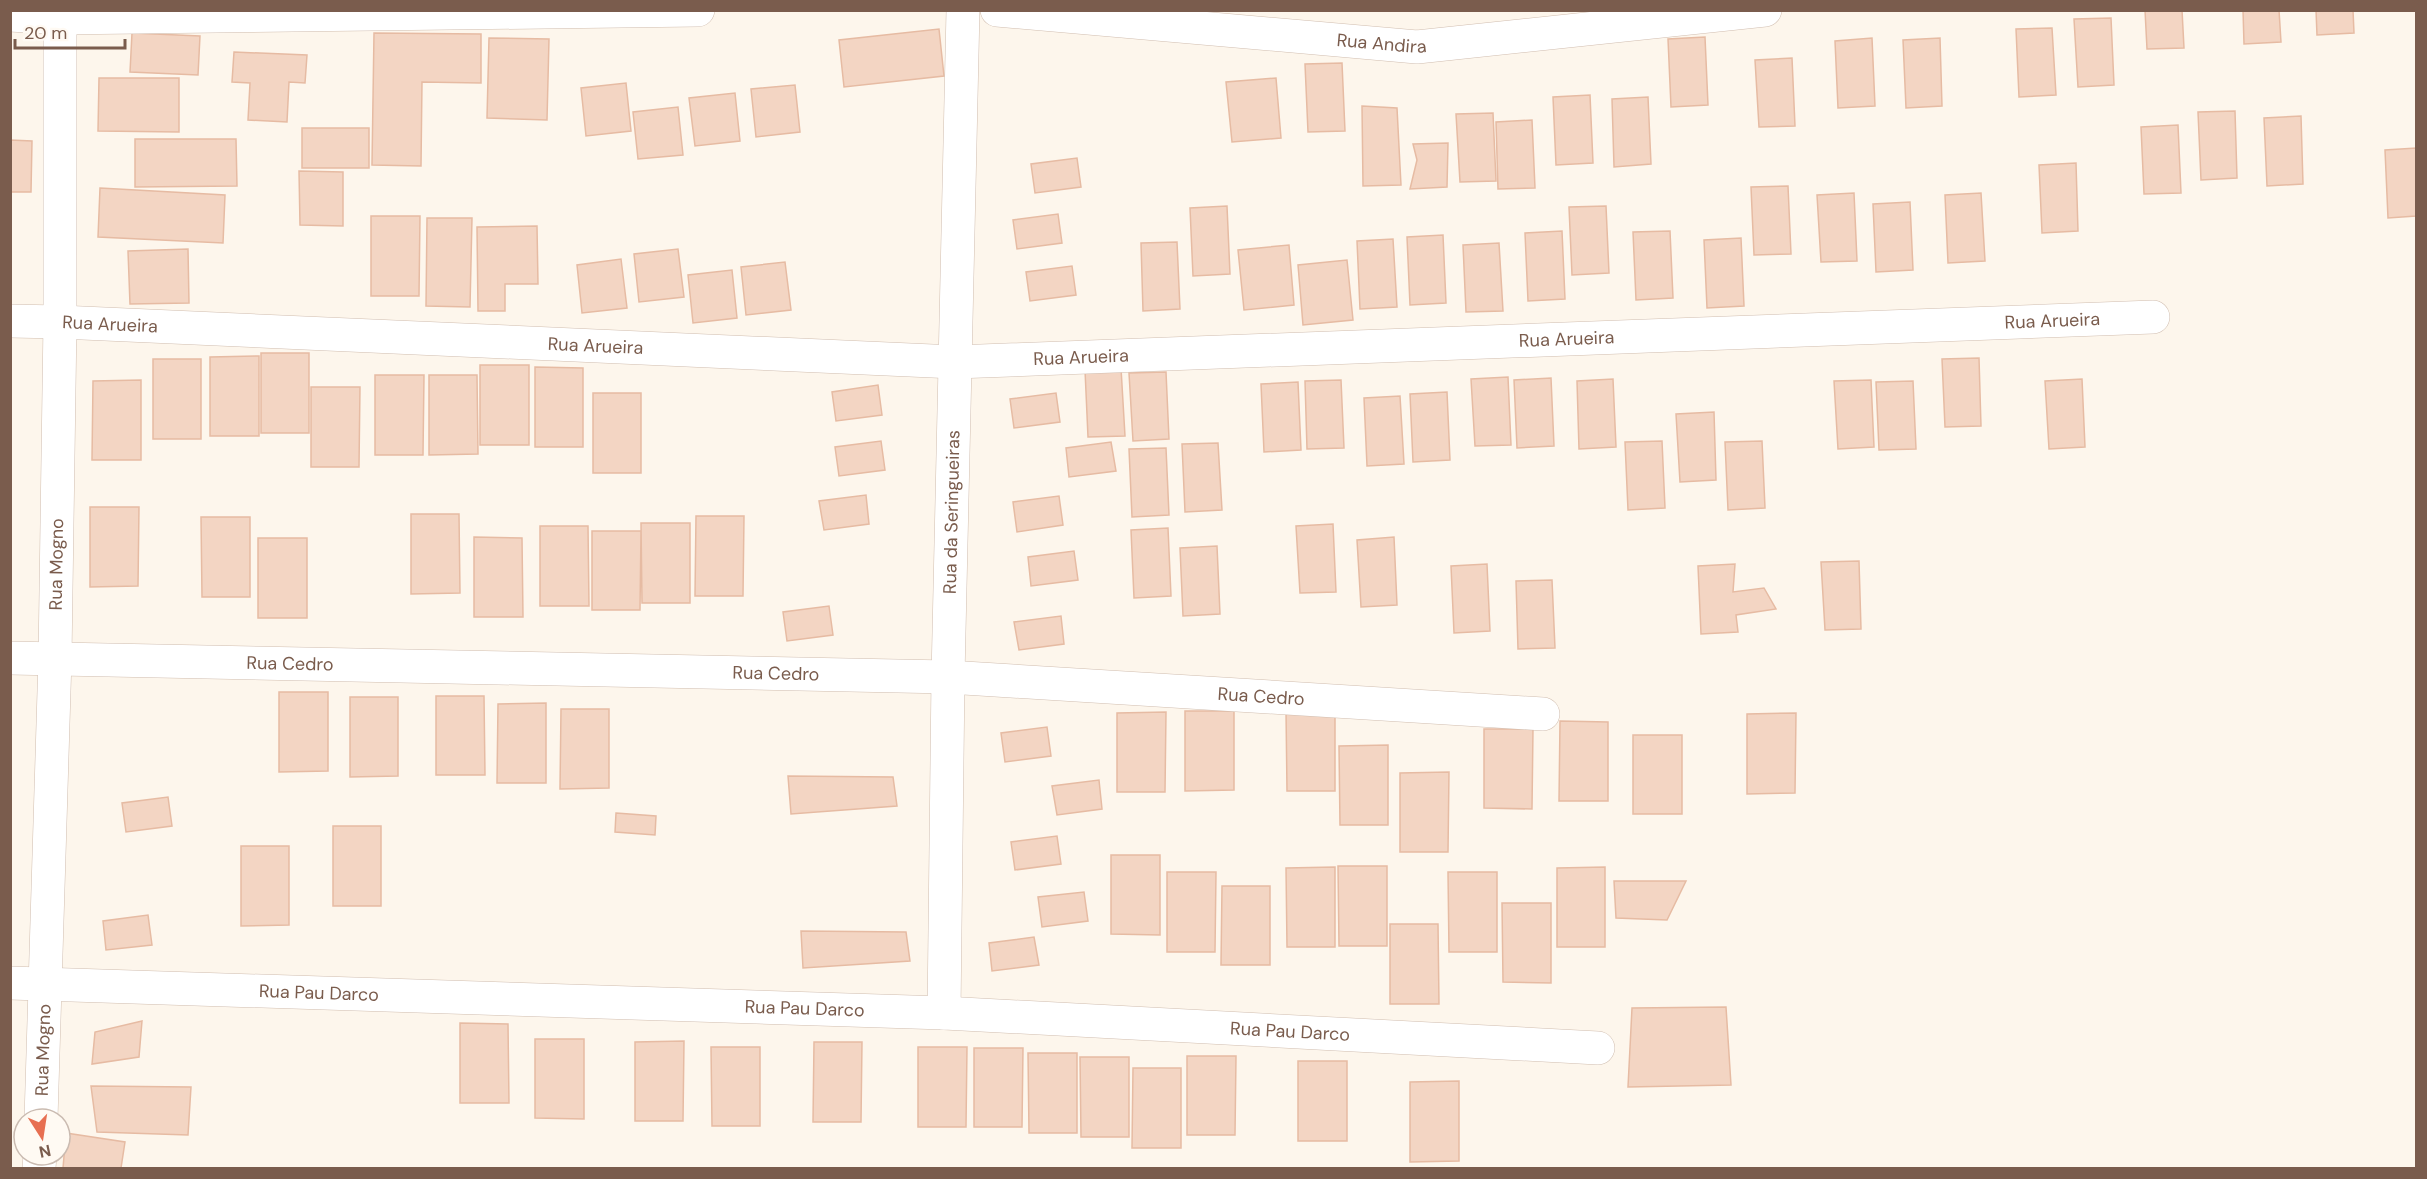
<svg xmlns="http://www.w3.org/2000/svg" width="2427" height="1179" font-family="'DM Sans',sans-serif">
<rect width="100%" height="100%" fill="#fdf6ec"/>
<path fill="#f3d5c3" stroke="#e6bba3" stroke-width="1.5" d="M2145,10H2182L2184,48L2147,49Z
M2243,10H2279L2281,42L2244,44Z
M2316,10H2353L2354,33L2317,35Z
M2111,18L2114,85L2078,87L2074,19Z
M2052,28L2056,95L2019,97L2016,29Z
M939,29L944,76L844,87L839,40Z
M132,33L200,36L198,75L130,72Z
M374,33L481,34V83L422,82L421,166L372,165Z
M1705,37L1708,105L1671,107L1668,39Z
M489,38L549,39L547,120L487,118Z
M1872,38L1875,106L1838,108L1835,41Z
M1940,38L1942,106L1906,108L1903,40Z
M234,52L307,55L305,83L289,82L287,122L248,120L250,83L232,82Z
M1792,58L1795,126L1759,127L1755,60Z
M1342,63L1345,131L1308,132L1305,64Z
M99,78H179V132L98,131Z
M1276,78L1281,138L1232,142L1226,82Z
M626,83L631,131L586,136L581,88Z
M795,85L800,132L756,137L751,89Z
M735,93L740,141L695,146L689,98Z
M1590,95L1593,163L1556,165L1553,97Z
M1648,97L1651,164L1614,167L1612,99Z
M1362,106L1397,108L1401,185L1363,186Z
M678,107L683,155L638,159L633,112Z
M2235,111L2237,178L2201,180L2198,112Z
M1493,113L1496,181L1460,182L1456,114Z
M2301,116L2303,184L2267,186L2264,118Z
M1532,120L1535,188L1498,189L1496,122Z
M2178,125L2181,193L2144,194L2141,127Z
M302,128H369V168H302Z
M135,139H236L237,186L135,187Z
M10,140L32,141L31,192H10Z
M1448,143L1447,187L1410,189L1417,160L1413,144Z
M2416,148V216L2388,218L2385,150Z
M1077,158L1081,187L1035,193L1031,164Z
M2076,163L2078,231L2042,233L2039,165Z
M299,171L343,172V226L300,225Z
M1788,186L1791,254L1754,255L1751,187Z
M100,188L225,195L223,243L98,237Z
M1854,193L1857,261L1821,262L1817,195Z
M1981,193L1985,261L1948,263L1945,195Z
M1910,202L1913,270L1876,272L1873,204Z
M1227,206L1230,274L1193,276L1190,208Z
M1606,206L1609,273L1572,275L1569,207Z
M1058,214L1062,243L1017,249L1013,220Z
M371,216H420L419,296H371Z
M427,218H472L470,307L426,306Z
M537,226L538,284H505V311H478L477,227Z
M1562,231L1565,299L1528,301L1525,233Z
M1670,231L1673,298L1636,300L1633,232Z
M1443,235L1446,303L1410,305L1407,237Z
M1741,238L1744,306L1707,308L1704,240Z
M1393,239L1397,307L1360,309L1357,241Z
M1177,242L1180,309L1143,311L1141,243Z
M1499,243L1503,311L1466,312L1463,245Z
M1289,245L1294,305L1244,310L1238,250Z
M188,249L189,303L130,304L128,251Z
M678,249L684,297L639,302L634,254Z
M621,259L627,308L582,313L577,265Z
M1347,260L1353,320L1303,325L1298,265Z
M785,262L791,310L746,315L741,267Z
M1072,266L1076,295L1030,301L1026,272Z
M732,270L737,318L693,323L688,275Z
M261,353H309V433H261Z
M259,356V436H210V357Z
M1979,358L1981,426L1945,427L1942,359Z
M153,359H201V439H153Z
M480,365H529V445H480Z
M535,367L583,368V447H535Z
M1121,368L1125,436L1088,437L1085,370Z
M1166,372L1169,439L1133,441L1129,373Z
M375,375H424L423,455H375Z
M429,375H477L478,454L429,455Z
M1508,377L1511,445L1475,446L1471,379Z
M1551,378L1554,446L1517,448L1514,380Z
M1613,379L1616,447L1579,449L1577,381Z
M2082,379L2085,447L2049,449L2045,381Z
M141,380V460H92L93,381Z
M1341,380L1344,448L1307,449L1305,381Z
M1871,380L1874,447L1838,449L1834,381Z
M1913,381L1916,449L1879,450L1876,382Z
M1298,382L1301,450L1264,452L1261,384Z
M878,385L882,415L836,421L832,392Z
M311,387H360L359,467H311Z
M1447,392L1450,460L1413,462L1410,394Z
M593,393H641V473H593Z
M1056,393L1060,422L1014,428L1010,399Z
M1400,396L1404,464L1367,466L1364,398Z
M1714,412L1716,480L1680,482L1676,414Z
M881,441L885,470L839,476L835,447Z
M1662,441L1665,508L1628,510L1625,442Z
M1762,441L1765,508L1728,510L1725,442Z
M1111,442L1116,471L1069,477L1066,448Z
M1218,443L1222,510L1185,512L1182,444Z
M1166,448L1169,515L1132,517L1129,449Z
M866,495L869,524L824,530L819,501Z
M1059,496L1063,525L1017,532L1013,502Z
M90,507H139L138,586L90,587Z
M411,514H459L460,593L411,594Z
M696,516H744L743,596H695Z
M201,517H250V597H202Z
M641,523H690V603H642Z
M1333,524L1336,592L1300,593L1296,526Z
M540,526H588L589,606H540Z
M1168,528L1171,596L1134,598L1131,530Z
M592,531H641L640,610H592Z
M474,537L522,538L523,617H474Z
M1394,537L1397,605L1361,607L1357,540Z
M258,538H307V618H258Z
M1217,546L1220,614L1183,616L1180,548Z
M1074,551L1078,580L1031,586L1028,557Z
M1859,561L1861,629L1825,630L1821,562Z
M1487,564L1490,631L1454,633L1451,566Z
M1735,564L1733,592L1764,588L1776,609L1736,615L1738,632L1701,634L1698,566Z
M1552,580L1555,648L1518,649L1516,581Z
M829,606L833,635L787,641L783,612Z
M1061,616L1064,644L1019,650L1014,622Z
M279,692H328V771L279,772Z
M436,696H484L485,775H436Z
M350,697H398V776L350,777Z
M546,703V783H497L498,704Z
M561,709H609V788L560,789Z
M1185,711H1234V790L1185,791Z
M1286,711H1335V791H1287Z
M1166,712L1165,792H1117V713Z
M1796,713L1795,793L1747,794V714Z
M1560,721L1608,722V801H1559Z
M1047,727L1051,756L1005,762L1001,733Z
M1484,729H1533L1532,809L1484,808Z
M1633,735H1682V814H1633Z
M1388,745V825H1340L1339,746Z
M1449,772L1448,852H1400V773Z
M788,776L893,777L897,806L791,814Z
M1099,780L1102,809L1057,815L1052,786Z
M168,797L172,826L126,832L122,803Z
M616,813L656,816L655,835L615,832Z
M333,826H381V906H333Z
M1057,836L1061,864L1015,870L1011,842Z
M241,846H289V925L241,926Z
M1111,855H1160V935L1111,934Z
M1338,866H1387V946H1339Z
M1335,867V947H1287L1286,868Z
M1605,867V947H1557V868Z
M1167,872H1216L1215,952H1167Z
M1448,872H1497V952H1449Z
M1614,881H1686L1667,920L1616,918Z
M1222,886H1270V965H1221Z
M1084,892L1088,921L1042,927L1038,897Z
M1502,903H1551V983L1503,982Z
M148,915L152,945L106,950L103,921Z
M1390,924H1438L1439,1004H1390Z
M801,931L906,932L910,961L803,968Z
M1034,937L1039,965L992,971L989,943Z
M1726,1007L1731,1085L1628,1087L1632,1008Z
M142,1021L139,1057L92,1064L95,1032Z
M460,1023L508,1024L509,1103H460Z
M535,1039H584V1119L535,1118Z
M684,1041L683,1121H635V1042Z
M814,1042H862L861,1122H813Z
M711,1047H760V1126H712Z
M918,1047H967L966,1127H918Z
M974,1048H1023L1022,1127H974Z
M1028,1053H1077V1133H1029Z
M1187,1056H1236L1235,1135H1187Z
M1080,1057H1129V1137H1081Z
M1298,1061H1347V1141H1298Z
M1133,1068H1181V1148H1132Z
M1459,1081V1161L1410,1162V1082Z
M91,1086L191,1087L188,1135L97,1132Z
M66,1133L125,1142L121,1168H63Z"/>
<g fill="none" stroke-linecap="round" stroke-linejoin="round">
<defs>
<g id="street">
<path id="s1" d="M997,10L1417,47L1765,10"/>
<path d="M10,15L60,18L698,10"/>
<path id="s2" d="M10,321L60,322L955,362L2153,317"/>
<path id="s3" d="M10,658L948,677L1543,714"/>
<path id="s4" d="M10,983L944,1013L1598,1048"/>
<path id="s5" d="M944,1013L948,677L963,10"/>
<path id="s6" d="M41,1119L55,658L60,322V10"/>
<path d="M39,1168L40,1155"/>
</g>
</defs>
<use href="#street" stroke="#d1beb0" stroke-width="34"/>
<use href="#street" stroke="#fff" stroke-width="33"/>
</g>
<g text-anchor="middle" stroke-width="4.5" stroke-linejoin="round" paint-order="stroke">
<g font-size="18" fill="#7a5c4d" stroke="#fffaf3">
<text dy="6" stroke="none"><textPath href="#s1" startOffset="386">Rua Andira</textPath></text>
<text dy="6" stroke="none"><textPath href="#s2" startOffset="2044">Rua Arueira</textPath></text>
<text dy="6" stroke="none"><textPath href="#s2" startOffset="100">Rua Arueira</textPath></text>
<text dy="6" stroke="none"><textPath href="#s2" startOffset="1558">Rua Arueira</textPath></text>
<text dy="6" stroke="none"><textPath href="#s2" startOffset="586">Rua Arueira</textPath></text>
<text dy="6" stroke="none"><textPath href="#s2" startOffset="1072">Rua Arueira</textPath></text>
<text dy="6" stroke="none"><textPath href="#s5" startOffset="501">Rua da Seringueiras</textPath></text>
<text dy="6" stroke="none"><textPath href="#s6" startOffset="555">Rua Mogno</textPath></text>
<text dy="6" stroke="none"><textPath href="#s3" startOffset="280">Rua Cedro</textPath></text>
<text dy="6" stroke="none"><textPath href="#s3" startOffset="766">Rua Cedro</textPath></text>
<text dy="6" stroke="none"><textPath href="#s3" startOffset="1252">Rua Cedro</textPath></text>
<text dy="6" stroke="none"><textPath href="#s4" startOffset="309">Rua Pau Darco</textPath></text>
<text dy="6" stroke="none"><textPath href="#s4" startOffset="795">Rua Pau Darco</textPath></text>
<text dy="6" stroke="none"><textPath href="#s4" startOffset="1281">Rua Pau Darco</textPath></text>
<text dy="6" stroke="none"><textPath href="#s6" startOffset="69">Rua Mogno</textPath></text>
</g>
</g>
<rect width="2427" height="1179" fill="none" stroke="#7a5c4d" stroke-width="24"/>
<g transform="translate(42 1137) rotate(168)"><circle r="28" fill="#fffaf3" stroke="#cabbb1" stroke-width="1.5"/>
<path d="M0-4.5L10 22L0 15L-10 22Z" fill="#e76f51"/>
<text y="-9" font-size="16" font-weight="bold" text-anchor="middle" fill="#7a5c4d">N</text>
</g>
<path d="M15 39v9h110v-9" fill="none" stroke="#7a5c4d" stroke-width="3"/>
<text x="24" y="39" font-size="18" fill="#7a5c4d" stroke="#fffaf3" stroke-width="4.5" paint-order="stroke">20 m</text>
</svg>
